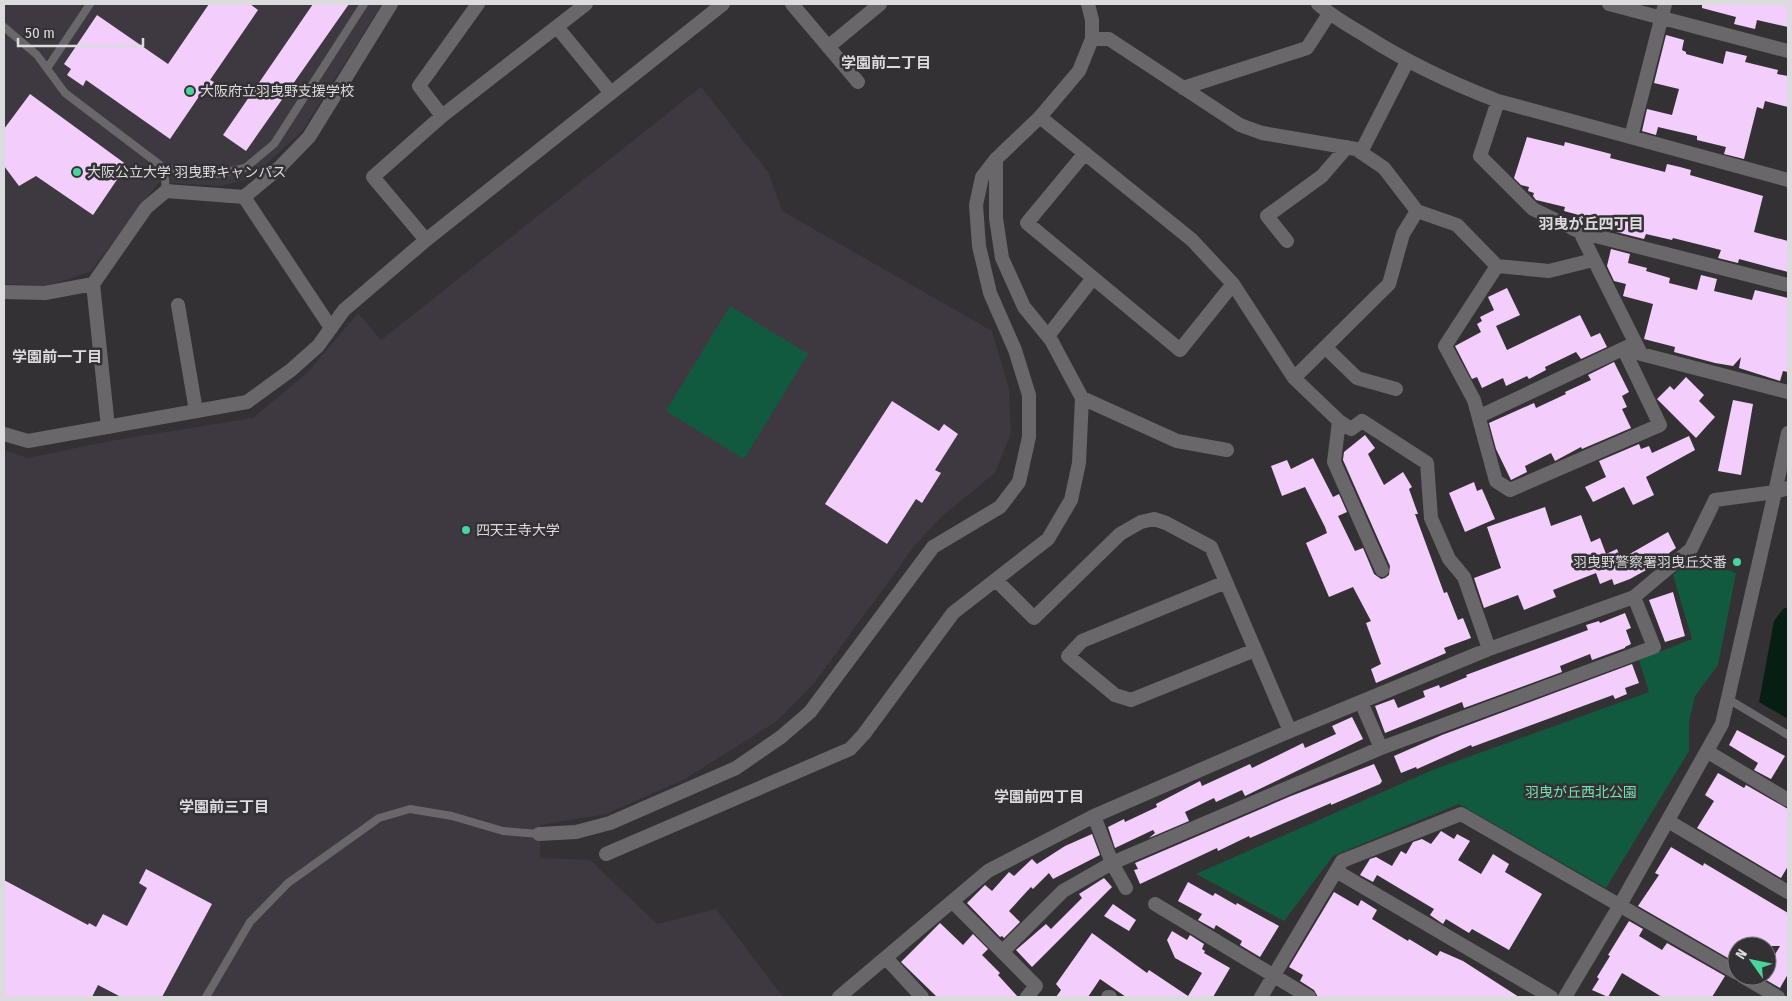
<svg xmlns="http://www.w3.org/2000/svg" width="1792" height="1001" font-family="'Fira Sans Condensed','Noto Sans JP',sans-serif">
<rect width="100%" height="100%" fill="#343134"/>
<path fill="#3e3840" d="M4,4H382L303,130L252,178L221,186L159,182L90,272L46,286L4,284Z
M701,87L768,172L782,211L992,331L1009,389L1011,433L995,473L942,516L916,544L815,682L777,721L685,779L606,814L540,825V858L590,860L657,924L716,909L783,997H4V450L28,458L110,441L253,418L308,372L358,313L381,340Z"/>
<path fill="#125a3f" d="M730,306L808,354L744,459L666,411Z
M1695,557L1736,573L1718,665L1695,696L1689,722V751L1606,888L1459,804L1333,856L1284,921L1196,874L1435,769L1649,692L1639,660L1692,639L1673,575Z"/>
<path fill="#061e14" d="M1788,607V719L1759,702L1774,621L1783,609Z"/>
<path fill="#f3cefd" d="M209,4H250L258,10L210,80L214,82L204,97L200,95L170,139L86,80L83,86L67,75L71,69L64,64L97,15L168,64Z
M313,4H349L246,151L223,135Z
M1702,4H1788V27L1757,20L1755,29L1734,24L1736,17L1702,8Z
M1666,35L1684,40L1682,50L1686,52V54L1723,64L1726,51L1747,56L1745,62L1778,70L1777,74L1788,76V107L1765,101L1763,109L1757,107L1744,159L1724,154L1726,147L1697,140V136L1658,127L1656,135L1642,131L1647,109L1672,115L1679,89L1654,83Z
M30,94L127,165L93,215L36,176L19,186L4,166V129Z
M1527,137L1564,146L1565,142L1611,154L1610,158L1665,172L1667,164L1680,167L1691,170L1690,175L1763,196L1754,232L1788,241V272L1739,259L1738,263L1718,258L1721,250L1673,238L1672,240L1646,234L1644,239L1616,232V229L1611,227L1612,224L1564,211L1565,207L1536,200L1533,196L1534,193L1528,191L1529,187L1521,185L1514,178Z
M1611,249L1630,254L1628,263L1647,268L1646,271L1670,278L1669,283L1697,290L1701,275L1717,279L1714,291L1752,300L1755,290L1788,298V372L1783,371L1780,381L1739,368L1741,357L1733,366L1715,363L1674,352L1675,347L1644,339L1653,304L1623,296L1626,284L1614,281L1607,266Z
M1507,288L1520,315L1496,326L1507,350L1580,315L1591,337L1600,333L1607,347L1581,359L1576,352L1545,367L1546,370L1529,379L1527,376L1506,386L1503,378L1482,388L1477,377L1472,379L1455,346L1481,332L1477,324L1482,321L1480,317L1494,310L1488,297Z
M1614,362L1629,392L1622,396L1627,407L1622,409L1631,428L1582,449L1581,447L1555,461L1551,453L1525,466L1527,472L1511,480L1496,449L1489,423L1534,403L1536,408L1566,394L1565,392L1591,380L1588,375Z
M1686,377L1704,395L1699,401L1715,417L1696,438L1657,399L1670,386L1674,390Z
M1733,400L1753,404L1741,475L1718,471Z
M892,401L939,431L944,424L958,434L935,470L941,473L922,503L916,499L887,544L825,504Z
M1365,435L1375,448L1368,454L1384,485L1403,472L1412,487L1409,489L1418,514H1415L1444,593L1447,592L1458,620L1463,618L1471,638L1444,648L1446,653L1376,683L1371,669L1381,664L1366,623L1371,621L1353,587L1329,597L1306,543L1327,533L1325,527L1305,487L1282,496L1271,466L1287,460L1291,469L1313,458L1333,497L1339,494L1347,512L1338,516L1355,551L1363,548L1374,574L1381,579L1385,578L1389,575L1390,566L1343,460L1344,452Z
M1689,436L1695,450L1646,477L1654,495L1633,505L1624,487L1593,502L1585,487L1606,477L1599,461L1639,444L1641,449L1649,446L1652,453Z
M1474,482L1477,491L1482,489L1495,519L1465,532L1449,493Z
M1545,507L1551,526L1581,515L1591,542L1600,538L1606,554L1617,549L1621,559L1668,532L1676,548L1669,553L1670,555L1666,559L1630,579L1614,585L1612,579L1600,584L1596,573L1553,590L1556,597L1524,610L1518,595L1484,608L1474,578L1501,568L1487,527Z
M1673,592L1685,636L1665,642L1649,600Z
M1625,613L1631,628L1626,630L1631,644L1625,647V648L1592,660L1590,654L1560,666L1562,672L1464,708L1462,702L1385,733L1375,706L1394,699L1398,708L1425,697L1423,691L1439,685L1440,688L1467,677L1466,675L1588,630L1586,625L1599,621L1600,623Z
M1632,664L1639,683L1625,688L1627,694L1615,699L1613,695L1583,706L1472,747L1471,745L1417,769L1416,767L1401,773L1394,756L1442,735Z
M1352,717L1363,739L1245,796L1242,790L1216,802L1214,798L1185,812L1189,821L1149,838L1155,833L1153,830L1115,848L1108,827L1124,819L1125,822L1157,807L1156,804L1200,781L1202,786L1250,764L1252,768L1303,743L1305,748L1336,734L1332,726Z
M1737,730L1785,756L1771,779L1754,770L1758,763L1729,745Z
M1374,764L1382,781L1380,784L1331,805V803L1250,838L1249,836L1218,851L1217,848L1140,884L1134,870L1138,869L1135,863L1291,796Z
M1718,773L1744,788L1746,785L1788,809V866L1781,878L1697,828L1714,801L1705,795Z
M1441,831L1454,839L1457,834L1470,841L1458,860L1481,874L1493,854L1509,864L1505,872L1542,894L1509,950L1472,929L1469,933L1446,919L1443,924L1430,915L1434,909L1377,875L1373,882L1360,875L1370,859L1376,857L1392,866L1401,851L1406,854L1413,842L1422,839L1431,844Z
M1092,834L1100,855L1053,879L1049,873L1033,889L1031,887L1009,911L1020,922L1004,938L1002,936L1000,937L967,903L985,885L992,891L1009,872L1014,876L1032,859L1037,864L1065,846Z
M1671,847L1703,866L1704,863L1788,913V974L1780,988L1761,977L1767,976V968L1780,946H1737V955L1733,961L1638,906L1659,875L1655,873Z
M146,869L212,904L162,997H121L98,985L92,997H4V880L88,925L89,923L96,927L103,914L127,926L147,888L139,883Z
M1104,878L1112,887L1032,967L1016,950L1046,924L1051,929L1082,898L1079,894Z
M1188,882L1213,896L1215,893L1236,905L1237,903L1279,926L1260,957L1240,945L1242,941L1216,925L1214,929L1198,920L1202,914L1178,901Z
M1334,892L1358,906L1361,900L1377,910L1372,919L1408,941L1409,939L1437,956L1440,951L1463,961L1519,997H1318L1314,990L1300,981L1303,975L1289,967Z
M1113,904L1136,920L1129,931L1104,916Z
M1629,921L1643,929L1639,936L1662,950L1667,943L1725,976L1712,997H1662L1622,973L1608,997L1592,990L1599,979L1597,977L1610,956L1608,955Z
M940,923L963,945L973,934L988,949L982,955L1000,973L998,975L1018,997H937L901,962Z
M1172,931L1187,940L1190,935L1204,944L1202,949L1205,951L1204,953L1230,968L1213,997H1126L1100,979L1088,997H1056L1061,990L1056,984L1092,933L1147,973L1149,970L1188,996L1202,973L1175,958L1167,940Z"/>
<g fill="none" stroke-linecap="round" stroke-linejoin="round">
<path stroke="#69676a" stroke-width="8" d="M4,27L37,55L65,93L164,168L166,191
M48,67L90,4
M164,168L216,174L245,168L274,144L364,4
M1728,699L1788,735
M206,997L250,922L288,883L379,818L410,809L452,816L503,831L539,834"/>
<path stroke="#69676a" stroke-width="14" d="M792,4L858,82
M1318,4C1333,17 1349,26 1366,36C1408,63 1451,83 1498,101L1788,180
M1609,4L1788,51
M557,27L611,93
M1092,39H1109L1240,125L1262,133L1356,149L1384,168L1417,211L1457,225L1497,266L1549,271L1593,260
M828,47L880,4
M1183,88L1307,48L1329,14
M1498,101L1480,156L1533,209L1580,232L1788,285
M442,116L419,86L478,4
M1040,117L1192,240L1233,284L1294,378L1339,421L1351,429L1362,421L1427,463L1431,518L1449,559L1464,577L1489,649
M1631,137L1665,4
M1361,152L1407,62
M1085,153L1027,223L1180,350L1233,284
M244,197L331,328
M1580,232L1641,354L1788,392
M426,240L373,177L442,116L586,4
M1287,241L1267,216L1322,176L1347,147
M1497,266L1445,346L1474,400L1496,481L1510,490L1660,425L1624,350
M93,284L108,427
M4,292L45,293L93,284L146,208L166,191L244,197L279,168L309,137L391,4
M178,305L196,411
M1048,336L1093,278
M1325,347L1357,378L1396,389
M1294,378L1389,284L1403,234L1417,211
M1082,398L1177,441L1227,450
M1480,416L1631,345
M1339,421L1334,462L1382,570
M997,581L1034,618L1120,534L1141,522L1154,519L1166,523L1211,547L1290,731
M1226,582L1082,641L1068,656L1115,695L1131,700L1255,650
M1361,702L1381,748
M1708,752L1788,800
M1094,816L1112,863L1126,888
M1668,821L1788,892
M606,854L850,749L864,734L953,613L1048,539L1071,500L1079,463L1082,398L1051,340L1024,307L1002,258L996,218V159
M1336,871L1551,997
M953,902L1036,986L1027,997
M1155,904L1309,997
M1002,952L1063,891L1112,863L1381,748L1654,647L1634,597
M886,958L922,997
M1742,976L1778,997
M839,997L988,871L1094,816L1290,731L1489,649L1634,597L1691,549L1715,500L1775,492L1788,433
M1108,997H1110
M1261,997L1342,861L1461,814L1737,973"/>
<path stroke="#69676a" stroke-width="14" d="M4,434L28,441L247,402L291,370L318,346L344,310L426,240L723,4
M539,834L576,832L610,823L736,768L781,737L810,712L933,547L1000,507L1019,482L1029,437V395L1015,350L990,293L979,246L976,205L982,177L996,159L1040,117L1079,71L1092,39V20L1088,4
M1565,997L1620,905L1722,724L1775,492L1788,488"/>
</g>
<g fill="#48d49d" stroke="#343134" stroke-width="2">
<circle cx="190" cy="91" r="5"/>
<circle cx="77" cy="172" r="5"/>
<circle cx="466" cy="530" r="5"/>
<circle cx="1737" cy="562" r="5"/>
</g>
<g text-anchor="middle" stroke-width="5" stroke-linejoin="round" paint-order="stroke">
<g font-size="14" fill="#dcdbdd" stroke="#343134" text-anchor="start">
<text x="200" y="96">大阪府立羽曳野支援学校</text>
<text x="87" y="177">大阪公立大学 羽曳野キャンパス</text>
<text x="476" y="535">四天王寺大学</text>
<text x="1727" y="567" text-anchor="end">羽曳野警察署羽曳丘交番</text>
</g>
<g font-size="14" fill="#75e2b2" stroke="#343134">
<text x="1581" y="797">羽曳が丘西北公園</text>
</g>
<g font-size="15" font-weight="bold" fill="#dcdbdd" stroke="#343134">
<text x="886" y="68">学園前二丁目</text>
<text x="1591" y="229">羽曳が丘四丁目</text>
<text x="57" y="362">学園前一丁目</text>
<text x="1039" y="802">学園前四丁目</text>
<text x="224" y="812">学園前三丁目</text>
</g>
</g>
<rect width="1792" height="1001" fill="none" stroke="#dcdbdd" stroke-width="10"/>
<g transform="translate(1752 961) rotate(303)"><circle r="24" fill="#343134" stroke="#777578"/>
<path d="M0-4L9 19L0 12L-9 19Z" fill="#48d49d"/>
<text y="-8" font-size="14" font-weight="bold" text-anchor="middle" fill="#dcdbdd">N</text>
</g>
<path d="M18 38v8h125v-8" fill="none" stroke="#dcdbdd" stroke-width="2.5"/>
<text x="25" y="38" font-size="15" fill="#dcdbdd" stroke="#343134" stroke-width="4" paint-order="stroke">50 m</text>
</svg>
